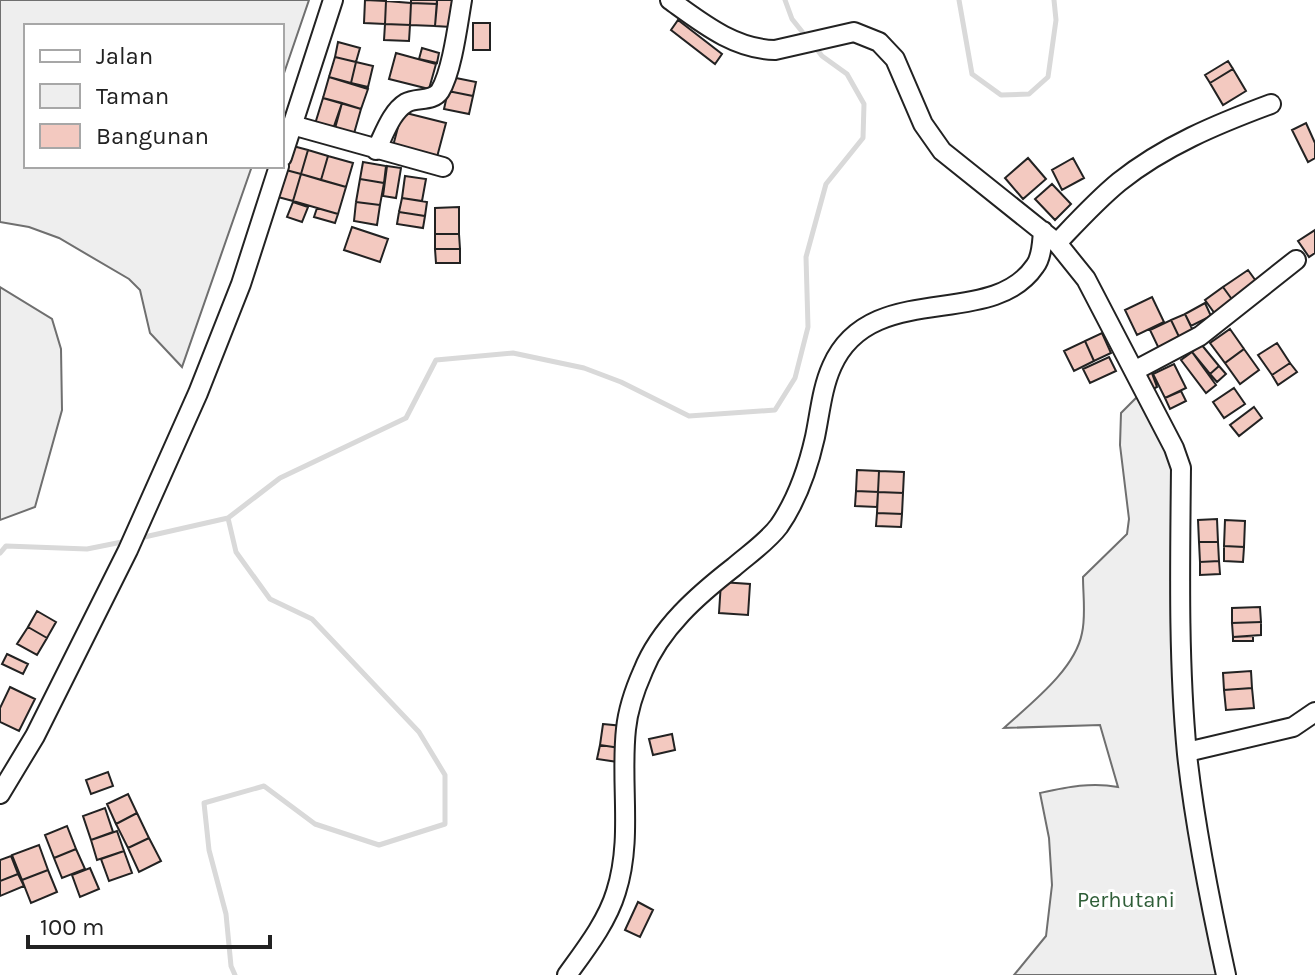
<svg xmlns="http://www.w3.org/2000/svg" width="1315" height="975" font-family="Karla,sans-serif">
<rect width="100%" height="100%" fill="#fff"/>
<path fill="#eee" stroke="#6f6f6f" stroke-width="2" d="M0,0H309L282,79V26H26V166H252L182,367L150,333L140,290L129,279L59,238L29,227L0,222Z
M0,287L52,319L61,349L62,410L35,507L0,520Z
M1138,396L1167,450L1174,469L1173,606L1219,975H1014L1046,936L1052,885L1049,838L1040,793C1068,787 1091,782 1118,787L1100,725L1004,728C1030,704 1075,670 1082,633C1086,616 1083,595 1083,577L1127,534L1129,519L1120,445L1121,413Z"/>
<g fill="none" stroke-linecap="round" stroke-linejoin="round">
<path stroke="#d9d9d9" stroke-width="5" d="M785,0L792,19L808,39
M959,0L972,74L1001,95L1029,94L1048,77L1056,20L1054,0
M228,518L236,552L270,599L312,619L419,732L445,775V824L379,845L315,824L264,786L204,803L209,850L226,914L231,966L235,975
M140,538L228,518L280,478L406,418L436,360L513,353L584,368L621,382L689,416L775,410L795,378L808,327L806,257L826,184L863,138L864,104L847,74L822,56L815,47
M0,553L6,546L87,549L127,541"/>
</g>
<path fill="#f3c9c0" stroke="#222" stroke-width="2" d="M365,0L386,1L385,24L364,23Z
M411,0H437V4L411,3Z
M437,0H453L451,27L435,26Z
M386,1L411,3L410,25L385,24Z
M411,3L437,4L435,26L410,25Z
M678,20L722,54L715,64L671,30Z
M473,23H490V50H473Z
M385,24L410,25L409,41L384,40Z
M338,42L360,48L356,62L335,57Z
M422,48L439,53L437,63L419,59Z
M396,53L436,64L429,89L389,79Z
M335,57L356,62L351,83L329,77Z
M1228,61L1233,69L1210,83L1205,75Z
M356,62L373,66L368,87L351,83Z
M1233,69L1246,91L1223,105L1210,83Z
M329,77L368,89L361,109L323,98Z
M451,77L476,82L473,96L448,91Z
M448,91L473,96L469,114L444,109Z
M323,98L342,103L333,129L315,124Z
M342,103L361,109L353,137L334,132Z
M402,112L446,123L437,157L393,146Z
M1306,123L1315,143V158L1308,162L1292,130Z
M293,146L308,150L301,174L286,170Z
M308,150L328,156L321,180L301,174Z
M328,156L353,163L346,187L321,180Z
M1028,158L1046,179L1023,199L1005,178Z
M1073,158L1084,178L1062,190L1052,170Z
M363,162L386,166L384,183L360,179Z
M387,166L401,168L396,198L383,196Z
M286,170L301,174L293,201L278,197Z
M301,174L346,187L338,214L293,201Z
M405,176L426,179L422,201L402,198Z
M360,179L384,183L380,205L356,202Z
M1052,184L1071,204L1055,220L1035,199Z
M402,198L427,202L425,216L399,212Z
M293,202L308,207L302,222L287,217Z
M356,202L380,205L377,225L354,221Z
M459,207V234H435V208Z
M317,208L338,214L335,223L314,217Z
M399,212L425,216L423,228L397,224Z
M352,227L388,239L380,262L344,250Z
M1315,230V253L1309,257L1298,241Z
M435,234H459L460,249H435Z
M435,249H460V263H436Z
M1248,270L1261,288L1236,305L1223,287Z
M1223,287L1236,305L1218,318L1205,300Z
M1152,297L1164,322L1137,335L1125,310Z
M1205,303L1211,316L1191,326L1185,314Z
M1185,314L1196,337L1182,343L1171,320Z
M1171,320L1182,343L1161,353L1150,330Z
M1230,329L1244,349L1225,363L1210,343Z
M1102,333L1111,353L1094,361L1085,341Z
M1085,341L1094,361L1074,371L1064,351Z
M1277,343L1290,363L1272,375L1258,355Z
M1201,344L1219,366L1210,374L1192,352Z
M1244,349L1259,370L1240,384L1225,363Z
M1192,352L1216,385L1206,393L1181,360Z
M1109,357L1116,371L1090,383L1083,369Z
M1290,363L1297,372L1278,385L1272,375Z
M1174,364L1186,388L1165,398L1153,374Z
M1219,366L1226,374L1217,382L1210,374Z
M1150,368L1157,387L1149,391L1141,371Z
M1234,388L1245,404L1224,418L1213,402Z
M1181,391L1186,401L1170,409L1165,398Z
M1254,407L1262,418L1239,436L1230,425Z
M857,470L879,471L878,492L856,491Z
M879,471L904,472L903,493L878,492Z
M856,491L878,492L877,507L855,506Z
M878,492L903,493L902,514L877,513Z
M877,513L902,514L901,527L876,526Z
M1217,519L1218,542H1199L1198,520Z
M1225,520L1245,521L1244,547L1224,546Z
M1199,542H1218L1219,561L1200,562Z
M1224,546L1244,547L1243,562L1224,561Z
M1219,561L1220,574L1200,575V562Z
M721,582L750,584L748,615L719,613Z
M1260,607L1261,622L1232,623V608Z
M37,611L56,622L47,638L28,627Z
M1261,622V635L1233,637L1232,623Z
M28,627L47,638L37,655L17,644Z
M1253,636V641H1233V637Z
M7,654L28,664L23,674L2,664Z
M1251,671L1252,688L1224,690L1223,673Z
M10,687L35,699L19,731L0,722V708Z
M1252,688L1254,708L1226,710L1224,690Z
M603,724L623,726L620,748L600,745Z
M672,734L675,750L653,755L649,739Z
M600,745L620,748L618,762L597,759Z
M108,772L113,786L91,794L86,780Z
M128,794L137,813L116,824L107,804Z
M105,808L113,832L91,840L83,816Z
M137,813L149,838L128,848L116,824Z
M67,826L76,849L54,858L45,835Z
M117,831L124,851L97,860L91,840Z
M149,838L161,861L139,872L128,848Z
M39,845L48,870L22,880L12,855Z
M76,849L85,869L62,878L54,858Z
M124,851L132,873L109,881L101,859Z
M11,856L18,874L0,881V860Z
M90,868L99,889L80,897L72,875Z
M48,870L57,892L31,903L22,880Z
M18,874L24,886L0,896V881Z
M638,902L653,910L640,937L625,930Z"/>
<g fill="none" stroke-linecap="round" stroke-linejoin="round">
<defs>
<path id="minor" d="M670,0C702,23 734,49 775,50L854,32L879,42L895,59L923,124L942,151L1057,243L1086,279L1174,448L1181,468C1180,563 1178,659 1187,754C1195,828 1210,902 1226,975
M292,125L443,167
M376,150C384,135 391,112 406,103C416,97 433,102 440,91C452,72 458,23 462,0
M282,157L333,0
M1057,243C1077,222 1096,201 1119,182C1164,146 1217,124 1271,104
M1134,371L1200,336L1296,260
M1187,752L1293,727L1315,712
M0,794L35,736L128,550L198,393L241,284L279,166
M567,975C585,950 607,922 616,892C633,839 620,783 626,729C628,709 635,689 643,671C660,628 698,595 734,567C749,554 767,542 779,526C797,500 808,468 815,437C820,413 822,388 832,366C871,278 991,331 1035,266C1042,257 1042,242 1043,231"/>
</defs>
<use href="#minor" stroke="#222" stroke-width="22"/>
<use href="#minor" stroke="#fff" stroke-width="18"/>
</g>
<g text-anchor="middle" stroke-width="6" stroke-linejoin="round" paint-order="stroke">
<g font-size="22" fill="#2f5e38" stroke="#fff">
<text x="1126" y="907">Perhutani</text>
</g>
</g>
<rect x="24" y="24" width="260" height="144" fill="#ffffff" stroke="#a7a7a7" stroke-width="2"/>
<rect x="40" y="50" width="40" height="12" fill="#ffffff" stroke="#a7a7a7" stroke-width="2"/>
<text x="96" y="64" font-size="24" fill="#222222">Jalan</text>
<rect x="40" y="84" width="40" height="24" fill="#eeeeee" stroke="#a7a7a7" stroke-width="2"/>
<text x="96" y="104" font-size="24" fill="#222222">Taman</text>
<rect x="40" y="124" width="40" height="24" fill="#f3c9c0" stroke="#a7a7a7" stroke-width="2"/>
<text x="96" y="144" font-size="24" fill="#222222">Bangunan</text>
<path d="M28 935v12h242v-12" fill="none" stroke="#222222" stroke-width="4"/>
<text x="40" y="935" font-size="24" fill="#222222" stroke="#ffffff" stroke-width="6" paint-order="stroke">100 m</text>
</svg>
